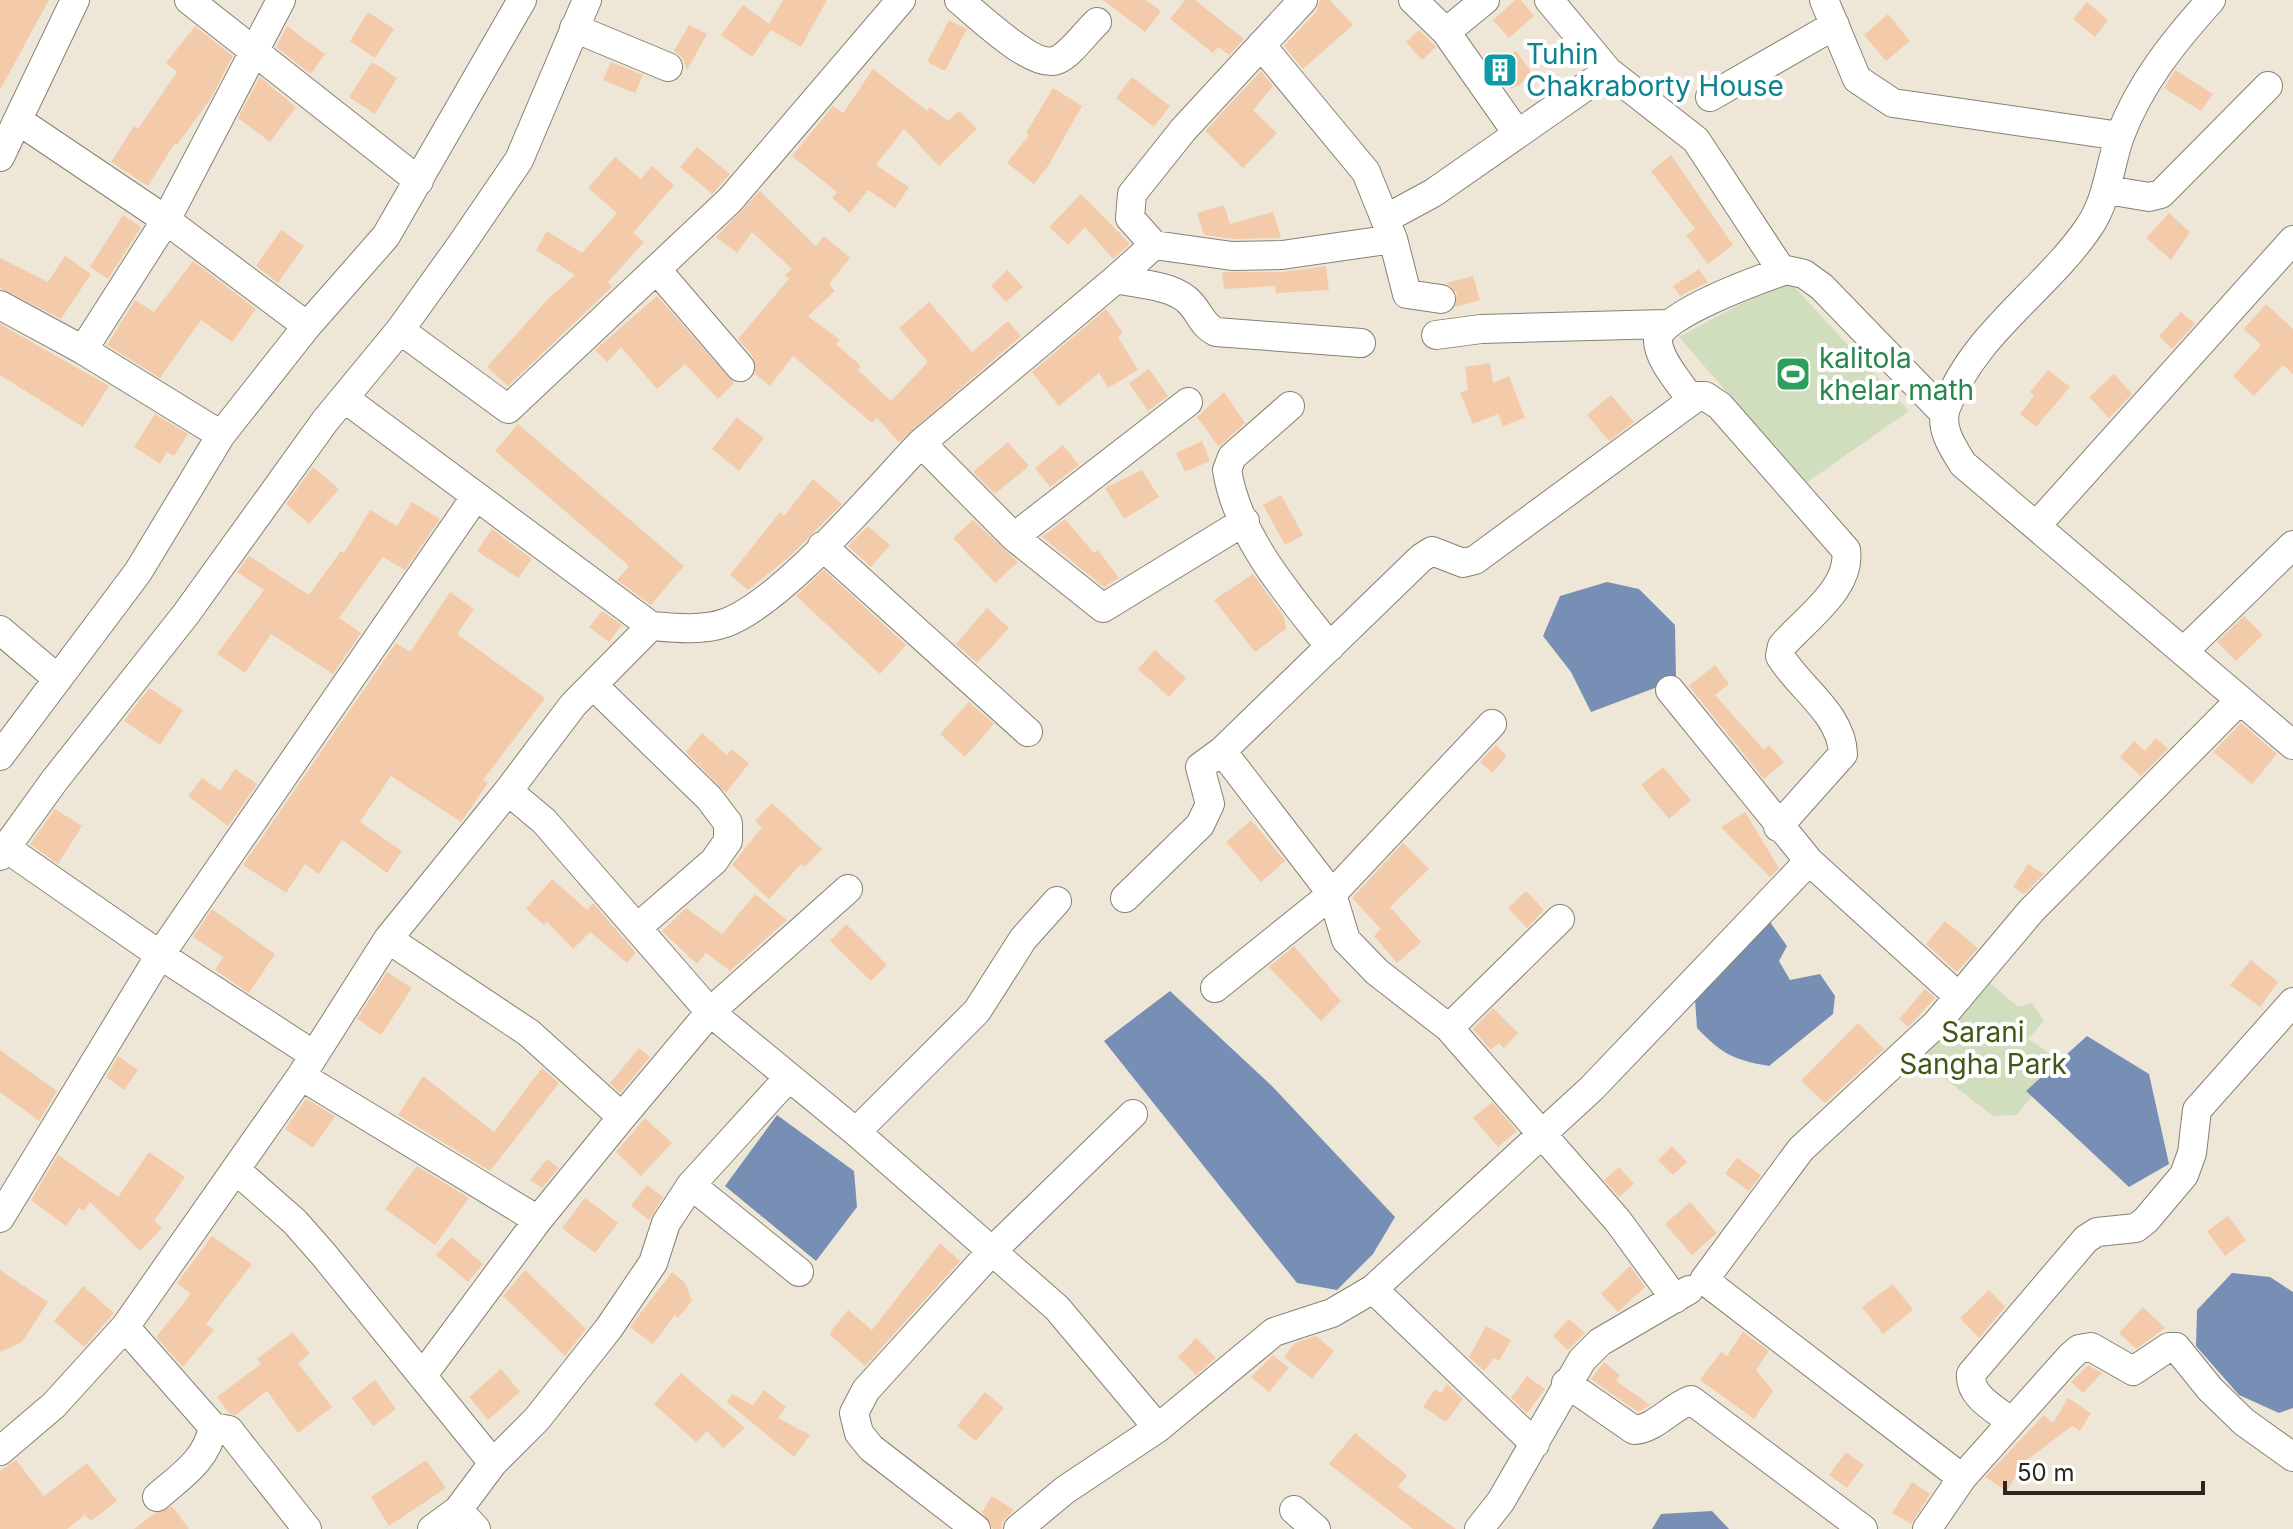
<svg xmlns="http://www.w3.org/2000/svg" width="2293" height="1529" font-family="Inter,sans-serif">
<rect width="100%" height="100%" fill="#eee7d7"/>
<path fill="#d1debe" d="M1787,279L1909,411L1806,483L1679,337Z
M1984,978L2018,1007L2032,1003L2044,1021L2028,1039L2060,1060L2017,1115L1993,1116L1913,1054Z"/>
<path fill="#788fb5" d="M1607,582L1639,589L1675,625L1676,680L1591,712L1571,672L1543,636L1560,596Z
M1770,922L1787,946L1779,961L1790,980L1820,974L1835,996L1833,1014L1769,1066C1733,1060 1721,1053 1697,1028L1695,999L1750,935Z
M1170,991L1272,1086L1395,1217L1373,1254L1337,1290L1297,1283L1104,1041Z
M2087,1036L2149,1074L2169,1164L2129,1187L2026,1091Z
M777,1115L854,1171L857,1207L816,1261L725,1186Z
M2232,1273L2270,1277L2293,1292V1408L2279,1413L2239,1395L2196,1346L2197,1310Z
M1712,1511L1729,1529H1652L1661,1514Z"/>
<path fill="#f3cbab" d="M0,0H49L0,90Z
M783,0H827L801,47L771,30L752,57L721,35L743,5L769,24Z
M1103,0H1146L1161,11L1145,32Z
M1185,0H1195L1244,39L1229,55L1218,47L1213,53L1170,19Z
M1320,0H1330L1353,25L1303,69L1284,46L1316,12Z
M1515,0H1521L1534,16L1509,38L1493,20Z
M2087,2L2108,20L2095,37L2073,19Z
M368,12L394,29L375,58L350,41Z
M1888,14L1910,41L1886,61L1864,35Z
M949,20L967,29L945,71L927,62Z
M689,25L707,34L687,70L682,57L674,51Z
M195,26L233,56L211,98L177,145L175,143L148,186L111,162L134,126L138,129L177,72L166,63Z
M287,26L325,54L311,74L276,47Z
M1419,30L1436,47L1422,60L1406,42Z
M1516,51L1533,75L1512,89L1496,66Z
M372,62L397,78L375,114L349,97Z
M611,62L643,75L635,93L603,80Z
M873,69L927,111L930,107L948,121L959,111L977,129L939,166L904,129L876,165L909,187L895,208L868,190L850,213L832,198L837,192L792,156L833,106L843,113Z
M2175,70L2213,94L2201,111L2164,88Z
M1261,71L1273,86L1253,110L1277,133L1243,168L1205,131Z
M260,77L296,107L270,142L238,118Z
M1132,77L1170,106L1154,127L1116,98Z
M1053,88L1082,106L1048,166L1034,184L1007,163L1029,135L1026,133Z
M697,147L730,174L712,194L680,167Z
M1671,155L1733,245L1708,264L1686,235L1695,229L1651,171Z
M615,157L641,179L652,166L674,185L633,233L644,242L608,282L612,287L508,386L487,367L548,299L575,275L536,250L547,231L582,253L617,213L588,188Z
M760,191L816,246L824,236L850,258L829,284L835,291L808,316L840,340L836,344L861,366L858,370L891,401L928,362L899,328L929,302L972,352L1008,321L1021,336L899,442L877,418L872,423L793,356L770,386L755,374L753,357L738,339L789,279L785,275L792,269L752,232L737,253L716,237Z
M1081,194L1130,244L1113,259L1085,227L1068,245L1049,227Z
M1224,205L1230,224L1273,212L1281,238L1233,239L1204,235L1197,213Z
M2169,213L2190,232L2171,260L2146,238Z
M123,215L141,227L108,279L90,267Z
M281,230L304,246L278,283L256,266Z
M65,256L91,274L61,319L0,288V258L48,282Z
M193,261L256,309L232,342L201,320L160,378L107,345L135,300L154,312Z
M1326,266L1329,290L1276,293L1275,286L1224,289L1222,272H1282Z
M1699,269L1708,282L1680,296L1673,286Z
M1007,270L1023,287L1006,302L991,286Z
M1473,276L1480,300L1455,307L1457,294L1447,283Z
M657,296L734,383L718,399L685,364L657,389L621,347L607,362L595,350Z
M2266,304L2293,329V374L2283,365L2254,396L2233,376L2261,345L2244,329Z
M1106,309L1123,333L1118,337L1138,370L1108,388L1099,373L1059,406L1032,372Z
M2181,312L2195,324L2172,349L2159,336Z
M0,324L109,386L83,427L0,375Z
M1490,363L1493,383L1509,376L1525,418L1503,426L1498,414L1473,424L1460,393L1468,390L1465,367Z
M1149,369L1168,396L1148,411L1129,383Z
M2048,370L2070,387L2036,427L2020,414L2034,396L2030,392Z
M2114,374L2132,394L2109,418L2089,397Z
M1224,392L1245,423L1219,447L1197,417Z
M1611,395L1634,422L1609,441L1587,415Z
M155,414L188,434L174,456L167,452L160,464L134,447Z
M737,417L764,438L739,471L712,449Z
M518,424L684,566L651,605L617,580L629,566L495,451Z
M1202,441L1210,461L1185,472L1176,453Z
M1008,442L1029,466L995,494L973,472Z
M1063,445L1079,465L1050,487L1035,468Z
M313,467L339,489L309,524L286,504Z
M1142,470L1159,497L1124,519L1105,488Z
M813,479L842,504L789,557L748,590L730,575L780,512L784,516Z
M1281,495L1303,535L1285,545L1263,505Z
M412,502L440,519L405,570L383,557L339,618L361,633L333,674L271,634L245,673L217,654L264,590L237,572L249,556L309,595L341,551L344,553L370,510L397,526Z
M1065,519L1094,553L1098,550L1119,578L1104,587L1042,537Z
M973,520L1018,562L995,583L953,538Z
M868,526L890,545L871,567L848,546Z
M492,529L532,559L518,578L477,551Z
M824,570L906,645L880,674L796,596Z
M1253,574L1284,617L1286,629L1255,652L1214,600Z
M450,592L474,609L457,634L545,698L483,780L488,783L461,822L391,776L360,822L402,851L387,873L342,840L319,874L305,864L286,893L243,865L396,643L410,652Z
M987,608L1009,628L977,663L956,644Z
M602,611L622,625L609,642L589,627Z
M2244,616L2263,635L2236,661L2217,642Z
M1155,650L1186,678L1169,697L1138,669Z
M1715,665L1729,684L1715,695L1764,750L1769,745L1784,762L1764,779L1689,686Z
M149,688L183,710L160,745L124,721Z
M969,702L994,724L965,757L940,734Z
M2241,723L2277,754L2252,784L2213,752Z
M702,733L727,755L731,749L749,763L726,793L686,752Z
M2156,738L2168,749L2141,776L2120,757L2134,741L2145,751Z
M1496,745L1507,756L1492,773L1480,762Z
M1663,767L1691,800L1669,819L1641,785Z
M235,769L257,784L228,826L188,796L202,778L220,791Z
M772,803L822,849L805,867L801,864L769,899L732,865L762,827L755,821Z
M55,809L82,826L58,864L30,844Z
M1745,812L1779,868L1770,877L1721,827Z
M1251,820L1285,861L1261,882L1226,842Z
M1403,843L1429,869L1390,907L1421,942L1397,963L1374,936L1381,929L1352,898Z
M2028,864L2044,874L2024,894L2013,887Z
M552,879L587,910L593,903L636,953L627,963L590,932L573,949L547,922L544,925L526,909Z
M1526,891L1544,910L1527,928L1508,908Z
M755,894L787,920L730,971L706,953L697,964L662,931L686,908L722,934Z
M212,909L275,954L249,993L215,970L223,957L193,937Z
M1945,921L1978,948L1957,972L1926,944Z
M846,924L887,965L871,981L830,941Z
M1294,946L1341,1001L1321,1021L1269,967Z
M2251,960L2278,982L2260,1007L2230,985Z
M387,972L412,988L381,1035L357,1019Z
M1925,989L1935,998L1908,1027L1899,1019Z
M1493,1008L1518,1033L1504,1048L1499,1043L1491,1050L1473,1029Z
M1858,1023L1884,1049L1825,1103L1801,1081Z
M639,1048L650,1057L620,1093L610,1083Z
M0,1050L57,1091L39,1121L0,1092Z
M118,1056L138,1070L124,1090L106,1077Z
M542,1068L559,1083L490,1171L398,1115L423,1076L494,1132Z
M306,1099L335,1116L313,1148L285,1129Z
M1492,1102L1517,1131L1498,1147L1473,1118Z
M645,1118L672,1143L641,1176L616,1152Z
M1672,1146L1687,1162L1673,1175L1658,1160Z
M149,1152L185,1177L154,1221L162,1228L140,1251L90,1202L84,1211L79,1208L66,1226L31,1200L58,1155L118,1197Z
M1737,1158L1761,1175L1749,1191L1725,1174Z
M547,1159L559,1168L542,1188L530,1180Z
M417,1166L469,1198L435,1245L385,1209Z
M1619,1167L1634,1184L1619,1197L1604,1180Z
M647,1185L663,1197L649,1220L631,1206Z
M585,1198L618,1223L595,1253L562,1228Z
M1690,1202L1717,1233L1692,1255L1665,1224Z
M2228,1216L2246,1240L2225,1256L2207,1231Z
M212,1236L252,1264L206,1324L214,1330L183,1367L156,1337L191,1294L177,1283Z
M452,1237L483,1264L468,1282L436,1255Z
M940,1243L960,1261L865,1366L829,1334L848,1310L872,1330Z
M1630,1266L1645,1287L1618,1312L1601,1294Z
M0,1270L48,1302L22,1342L0,1352Z
M525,1270L586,1329L565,1356L503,1296Z
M672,1272L685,1283L692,1301L678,1318L675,1315L653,1344L630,1327Z
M1893,1284L1913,1310L1883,1334L1862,1307Z
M83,1286L114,1313L84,1347L54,1321Z
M1989,1290L2005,1307L1979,1338L1960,1318Z
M2143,1307L2165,1328L2136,1349L2119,1333Z
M1569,1319L1585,1333L1568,1350L1553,1336Z
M1486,1326L1511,1340L1499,1361L1494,1358L1484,1371L1469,1357Z
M293,1332L310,1354L298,1363L332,1407L298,1433L267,1391L236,1415L229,1413L217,1397L261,1364L257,1359Z
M1743,1332L1769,1351L1756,1370L1773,1391L1754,1419L1700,1380L1721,1352L1727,1356Z
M1316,1336L1334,1351L1312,1379L1284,1357L1295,1343Z
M1196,1338L1216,1358L1196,1375L1178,1357Z
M1273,1355L1289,1368L1269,1392L1251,1377Z
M1604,1362L1620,1375L1616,1381L1650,1405L1638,1412L1591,1379Z
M2088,1365L2102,1373L2083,1393L2071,1382Z
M501,1369L520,1392L488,1420L469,1397Z
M681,1373L745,1428L723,1448L707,1431L696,1442L654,1404Z
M1527,1376L1545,1389L1527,1413L1511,1398Z
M375,1380L396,1409L373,1426L352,1398Z
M1447,1384L1463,1399L1446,1422L1423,1407L1435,1389L1441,1393Z
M764,1390L786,1407L778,1418L810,1435L794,1457L727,1402L732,1394L753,1405Z
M985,1392L1004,1408L976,1441L957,1426Z
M2068,1398L2091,1413L2080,1431L2072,1426L2024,1462L2007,1491L1985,1477L2044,1415L2053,1423Z
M1355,1433L1407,1475L1398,1487L1456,1529H1413L1329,1464Z
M1846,1452L1864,1465L1847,1488L1829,1475Z
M16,1460L44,1496L87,1463L117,1501L91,1521L85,1515L67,1529H0V1471Z
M426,1460L446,1488L389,1526L371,1497Z
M1912,1482L1930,1494L1911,1524L1892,1513Z
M992,1496L1014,1510L1002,1522L1001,1529H993L982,1512Z
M172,1506L189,1529H134L155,1513Z"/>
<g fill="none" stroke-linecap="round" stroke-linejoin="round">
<defs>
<path id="minor" d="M189,0L419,181
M959,0C978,15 1034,70 1057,60C1071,54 1085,33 1097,22
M1413,0L1446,32L1517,133
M1549,0L1608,71L1696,140L1782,271
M1824,0L1857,79L1893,103L2120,136
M2211,0C2174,41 2140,83 2120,136C2109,167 2108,199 2089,227C2047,289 1972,335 1946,408C1939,428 1953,448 1963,464L2293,745
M574,28L668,67
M1446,32L1485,0
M1261,45L1366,172L1393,239L1407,294L1441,299
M1710,97L1835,25
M19,121L166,220L307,326L386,236L522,0
M0,157L75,0
M2107,190L2149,197L2161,194L2268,86
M1385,219L1433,193L1608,71
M1154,245L1130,218L1132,194L1183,130L1303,0
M657,270L740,367
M1116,279L1154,245L1232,256L1282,255L1393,239
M0,305L83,350L221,435L138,572L0,756
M400,330L508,409L730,200L901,0
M1436,335L1481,329L1666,324
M83,350L166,220L281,0
M344,398L651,626C674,628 702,631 725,623C783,602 875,491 921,443
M1690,398C1680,383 1657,358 1658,339C1659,315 1763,278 1786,270L1804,274L1822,287L1944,413
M1290,406L1232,457L1227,470C1238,538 1289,595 1330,647
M221,435L307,326
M1245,521L1103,608L1014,537L921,443L1116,279C1137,284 1169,285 1186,299C1199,309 1200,324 1216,332L1361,343
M2037,525L2293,240
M1014,537L1188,402
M822,546L1028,732
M0,630L58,679
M2184,651L2293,545
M593,685L709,798L728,823V841L714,861L639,926
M1670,690L1809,861
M2240,700L2031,911L1936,1024L1801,1149L1704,1280L1962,1478L2070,1357L2079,1349L2091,1347L2133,1371L2169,1347H2176L2210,1389L2244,1422L2293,1457
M1492,724L1332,894L1346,940L1377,972L1449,1028L1618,1221L1675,1299
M508,791L573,705L651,626
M6,848L160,955L314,1055
M0,856L54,781L186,614L325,421L400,330L461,245L519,160L587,0
M1125,898L1200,825L1210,804L1200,767L1222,751L1421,558L1432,551L1463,563L1475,560L1698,396H1705L1720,406L1846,550C1852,588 1805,619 1782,646L1780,656C1799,688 1842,714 1843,754L1778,827
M1215,988L1332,894L1222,751
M1449,1028L1560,919
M301,1076L538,1220L622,1117L529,1033L388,939
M622,1117L710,1012L848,889
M856,1132L977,1011L1023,939L1057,901
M236,1170L295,1222L324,1255L493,1463
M691,1185L799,1272
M0,1218L160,955L476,496
M1373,1289L1535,1444
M125,1327L213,1427C207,1460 181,1476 157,1497
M423,1375L538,1220
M1566,1383L1634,1430C1655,1429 1671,1407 1691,1400L1863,1529
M2010,1421C1994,1408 1969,1396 1971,1374L2086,1239L2097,1232L2136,1228L2146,1220L2184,1175L2192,1153L2197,1110L2293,1002
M213,1427L229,1430L307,1529
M0,1451L54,1405L125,1327L301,1076L388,939L508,791L544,821L710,1012L856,1132L1057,1308L1158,1428L1274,1332L1332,1313L1373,1289L1591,1089L1809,861L1959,997
M458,1510L493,1463L537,1419L609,1328L653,1263L666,1223L691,1185L789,1077
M1294,1510L1316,1529
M432,1529L458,1510L476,1529
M976,1529L871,1448L859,1433L854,1413L866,1390L990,1253L1133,1114
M1018,1529L1065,1490L1158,1428
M1479,1529L1501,1501L1582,1360L1600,1342L1689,1290
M1927,1529L1962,1478"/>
</defs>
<use href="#minor" stroke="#878173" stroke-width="30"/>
<use href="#minor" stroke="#fff" stroke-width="28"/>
</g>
<defs>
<symbol id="building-square" viewBox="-11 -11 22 22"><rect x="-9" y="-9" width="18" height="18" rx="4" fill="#0f9aa8" stroke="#fff"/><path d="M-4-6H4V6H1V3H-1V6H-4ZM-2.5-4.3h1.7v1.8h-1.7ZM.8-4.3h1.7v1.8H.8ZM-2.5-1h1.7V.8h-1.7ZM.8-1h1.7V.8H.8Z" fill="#fff"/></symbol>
<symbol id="stadium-square" viewBox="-11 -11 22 22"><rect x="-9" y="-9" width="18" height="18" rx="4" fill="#2e9e5b" stroke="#fff"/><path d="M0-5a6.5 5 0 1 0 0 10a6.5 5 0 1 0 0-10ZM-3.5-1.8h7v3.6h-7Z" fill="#fff"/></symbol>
</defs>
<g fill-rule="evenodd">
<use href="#building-square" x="1480" y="50" width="40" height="40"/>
<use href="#stadium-square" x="1773" y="354" width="40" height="40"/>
</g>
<g text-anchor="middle" stroke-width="8" stroke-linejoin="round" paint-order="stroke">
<g font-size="28" fill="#0d838f" stroke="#fff" text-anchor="start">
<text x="1526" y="64">Tuhin<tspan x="1526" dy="32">Chakraborty House</tspan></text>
</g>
<g font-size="28" fill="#27864d" stroke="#fff" text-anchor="start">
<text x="1819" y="368">kalitola<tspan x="1819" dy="32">khelar math</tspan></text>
</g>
<g font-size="28" fill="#435716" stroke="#fff">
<text x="1983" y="1042">Sarani<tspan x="1983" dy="32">Sangha Park</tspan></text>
</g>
</g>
<path d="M2005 1481v12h198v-12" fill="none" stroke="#292721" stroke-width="4"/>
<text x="2017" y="1481" font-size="24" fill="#292721" stroke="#ffffff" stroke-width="6" paint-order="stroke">50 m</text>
</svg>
